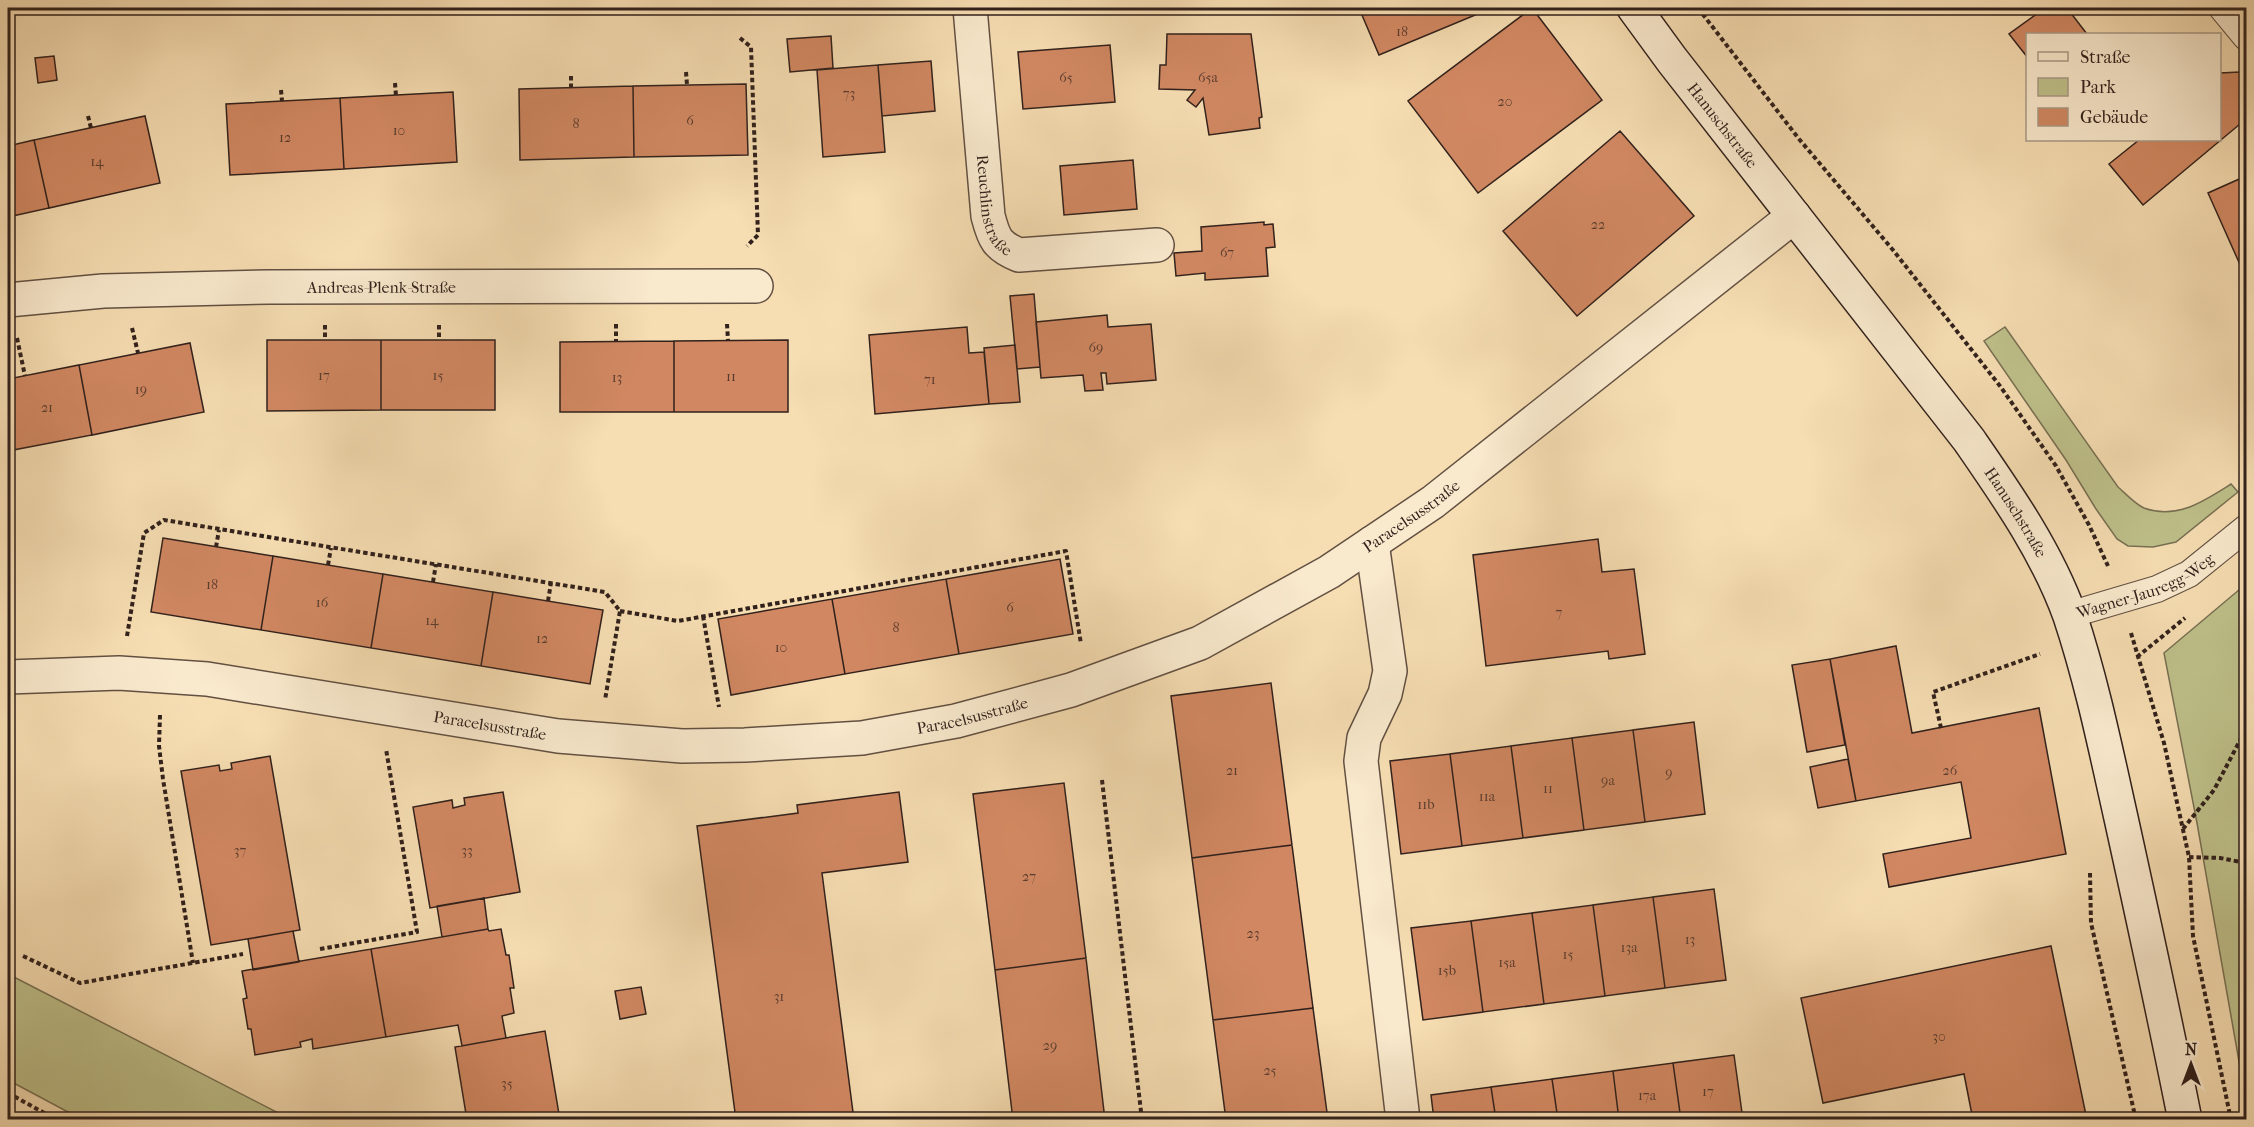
<svg xmlns="http://www.w3.org/2000/svg" width="2254" height="1127" font-family="'IM FELL French Canon',serif">
<rect width="100%" height="100%" fill="#f6ddb2"/>
<filter id="stains"><feTurbulence type="fractalNoise" baseFrequency=".00333" numOctaves="4"/><feColorMatrix values="0 0 0 0 .2 0 0 0 0 .09 0 0 0 0 .02 0 0 0 .5 -.17"/></filter>
<radialGradient id="worn" r=".72"><stop offset=".6" stop-color="#630" stop-opacity="0"/><stop offset="1" stop-color="#630" stop-opacity=".3"/></radialGradient>
<path fill="#bec08a" stroke="#787053" stroke-width="1.5" d="M2005,327L2118,487C2125,493 2135,504 2144,508C2177,520 2204,501 2231,484L2238,492L2176,542L2153,547L2128,546L2117,539L2096,509L2066,460L1984,341Z
M2246,584V1101L2197,823L2164,653Z
M8,974L290,1119H292H81L8,1080Z"/>
<path fill="#d18862" stroke="#31211c" stroke-width="1.5" d="M18,8H50L19,13Z
M840,8H897L840,12Z
M1359,8H1492L1379,55Z
M1532,8L1602,100L1478,193L1408,101Z
M2045,8H2067L2087,34H2028V58L2009,34Z
M1167,34H1251L1262,117L1259,118L1260,128L1209,135L1203,98L1196,107L1187,100L1195,90L1159,89L1160,65H1166Z
M831,36L833,68L790,72L787,39Z
M1110,45L1115,102L1023,109L1018,52Z
M54,56L57,80L38,83L35,58Z
M931,61L935,111L882,116L878,65Z
M878,65L885,152L823,157L817,70Z
M2240,72L2246,80V119L2143,205L2109,164L2139,140H2220V73Z
M746,84L748,155L634,157L633,86Z
M633,86L634,157L520,160L519,89Z
M453,92L457,162L344,169L340,98Z
M340,98L344,169L230,175L226,104Z
M145,116L160,183L49,208L34,140Z
M1620,131L1694,216L1577,316L1503,231Z
M34,140L49,208L8,217V146Z
M1133,160L1137,209L1064,215L1060,166Z
M2246,176V278L2208,193Z
M1264,222V225L1273,224L1275,247L1266,248L1268,276L1205,280V273L1176,276L1174,253L1202,251L1201,227Z
M1034,294L1040,367L1017,369L1010,296Z
M1107,315L1108,327L1151,324L1156,380L1107,384L1106,373H1101L1103,390L1085,391L1083,375L1041,378L1036,322Z
M967,327L969,353L984,352L989,404L875,414L869,335Z
M267,340H381V410L267,411Z
M381,340H495V410H381Z
M788,340V412H674V341Z
M674,341V412H560V342Z
M190,343L204,412L92,435L79,365Z
M1015,345L1020,402L989,404L984,348Z
M79,365L92,435L8,451V379Z
M163,538L273,556L261,630L151,612Z
M1598,539L1602,572L1634,569L1645,654L1609,659L1608,651L1486,666L1473,555Z
M273,556L383,574L371,648L261,630Z
M1060,559L1073,634L959,654L946,579Z
M383,574L493,592L481,666L371,648Z
M946,579L959,654L845,674L832,599Z
M493,592L603,610L590,684L481,666Z
M832,599L845,674L731,695L718,619Z
M1896,646L1912,733L2039,708L2066,854L1889,887L1883,854L1971,838L1961,782L1856,801L1830,659Z
M1830,659L1845,745L1807,752L1792,665Z
M1271,683L1292,845L1192,858L1171,696Z
M1694,722L1705,814L1645,822L1633,730Z
M1633,730L1645,822L1584,830L1572,738Z
M1572,738L1584,830L1523,838L1511,746Z
M1511,746L1523,838L1462,846L1450,754Z
M1450,754L1462,846L1401,854L1390,761Z
M270,756L300,930L211,945L181,771L219,765L220,771L232,769L231,763Z
M1848,759L1856,801L1818,808L1810,767Z
M1064,783L1086,958L995,970L973,794Z
M503,792L520,892L430,908L413,807L452,800L453,808L465,805L464,798Z
M899,792L908,862L822,873L854,1120H736L697,826L798,813L797,805Z
M1292,845L1313,1008L1213,1020L1192,858Z
M1714,889L1726,980L1665,988L1653,897Z
M1653,897L1665,988L1605,996L1593,905Z
M484,898L488,929L442,937L437,906Z
M1593,905L1605,996L1544,1004L1532,913Z
M1532,913L1544,1004L1483,1012L1471,921Z
M1471,921L1483,1012L1423,1020L1411,928Z
M488,929L489,931L501,929L506,955H509L514,988H510L514,1013L502,1016L506,1038L462,1046L458,1025L386,1037L371,949Z
M293,931L299,962L253,970L248,939Z
M2051,946L2087,1120H1973L1964,1074L1823,1103L1801,998Z
M371,949L386,1037L313,1049L312,1039L300,1042L301,1047L255,1055L251,1029H248L243,999L247,998L242,971Z
M1086,958L1105,1120H1013L995,970Z
M641,987L646,1014L620,1019L615,991Z
M1313,1008L1328,1120H1226L1213,1020Z
M545,1031L560,1120H467L455,1047Z
M1734,1055L1743,1120H1681L1673,1063Z
M1673,1063L1681,1120H1619L1613,1071Z
M1613,1071L1619,1120H1558L1552,1079Z
M1552,1079L1558,1120H1496L1491,1087Z
M1491,1087L1496,1120H1434L1431,1095Z"/>
<g fill="none" stroke-linecap="round" stroke-linejoin="round">
<defs>
<g id="lane">
<path d="M2222,8L2246,37"/>
<path id="s1" d="M2069,615L2157,589L2189,574L2246,528"/>
</g>
<g id="street">
<path id="s2" d="M970,8L988,216C994,239 997,246 1019,255L1157,245"/>
<path id="s3" d="M8,300L103,291L269,287L756,286"/>
<path d="M1372,543L1390,671L1385,694L1364,738L1361,761L1403,1120"/>
<path id="s4" d="M8,677L119,673L207,679L558,736L682,746L745,745L862,738L956,721L1071,690L1200,643L1329,572L1433,502L1794,216"/>
</g>
<g id="secondary">
<path id="s5" d="M1634,8L1672,60L1969,440C2007,495 2047,552 2070,616C2092,682 2106,751 2121,818C2143,918 2165,1019 2185,1120"/>
</g>
</defs>
<use href="#lane" stroke="#625042" stroke-width="28"/>
<use href="#street" stroke="#625042" stroke-width="36"/>
<use href="#secondary" stroke="#31211c" stroke-width="36"/>
<path stroke="#31211c" stroke-width="4" stroke-dasharray="4.5 3" stroke-linecap="butt" d="M1698,8L1799,139L1893,250L2000,386L2056,466L2089,525L2108,566
M740,38L751,47L758,235L747,246
M686,72L687,85
M571,76V88
M395,83L396,96
M281,90L282,101
M88,116L91,128
M616,324V341
M727,324L728,341
M325,325V340
M439,325V340
M132,328L138,353
M17,338L25,376
M216,547L219,530
M328,565L331,548
M433,582L436,564
M548,601L551,583
M620,611L678,621L1066,551L1081,644
M703,616L719,707
M2131,633L2164,743L2189,857L2193,936L2231,1120
M127,636L144,533L164,520L605,592L620,611L605,700
M2137,657L2185,618
M160,715L159,746L163,779L193,963
M1941,728L1933,692L2040,654
M1102,780L1142,1120
M2183,829L2214,790L2246,729
M2189,857L2220,858L2246,863
M2090,873L2091,923L2136,1120
M320,949L417,932L386,749
M23,956L80,983L243,954
M8,1093L57,1120"/>
<use href="#lane" stroke="#f9e9cd" stroke-width="26"/>
<use href="#street" stroke="#f9e9cd" stroke-width="33"/>
<use href="#secondary" stroke="#f9e9cd" stroke-width="33"/>
</g>
<g text-anchor="middle" stroke-width="4.5" stroke-linejoin="round" paint-order="stroke">
<g font-size="14" fill="#593b2e">
<text x="1402" y="36">18</text>
<text x="1066" y="82">65</text>
<text x="1208" y="82">65a</text>
<text x="849" y="98">73</text>
<text x="1505" y="106">20</text>
<text x="690" y="125">6</text>
<text x="576" y="128">8</text>
<text x="399" y="135">10</text>
<text x="285" y="142">12</text>
<text x="97" y="166">14</text>
<text x="1598" y="229">22</text>
<text x="1227" y="257">67</text>
<text x="1096" y="352">69</text>
<text x="324" y="380">17</text>
<text x="438" y="380">15</text>
<text x="731" y="381">11</text>
<text x="617" y="382">13</text>
<text x="930" y="384">71</text>
<text x="141" y="394">19</text>
<text x="47" y="412">21</text>
<text x="212" y="589">18</text>
<text x="322" y="607">16</text>
<text x="1010" y="612">6</text>
<text x="1559" y="617">7</text>
<text x="432" y="625">14</text>
<text x="896" y="632">8</text>
<text x="542" y="643">12</text>
<text x="781" y="652">10</text>
<text x="1232" y="775">21</text>
<text x="1950" y="775">26</text>
<text x="1669" y="777">9</text>
<text x="1608" y="785">9a</text>
<text x="1548" y="793">11</text>
<text x="1487" y="801">11a</text>
<text x="1426" y="809">11b</text>
<text x="240" y="855">37</text>
<text x="467" y="855">33</text>
<text x="1029" y="881">27</text>
<text x="1253" y="938">23</text>
<text x="1690" y="944">13</text>
<text x="1629" y="952">13a</text>
<text x="1568" y="959">15</text>
<text x="1507" y="967">15a</text>
<text x="1447" y="975">15b</text>
<text x="779" y="1001">31</text>
<text x="1939" y="1041">30</text>
<text x="1050" y="1050">29</text>
<text x="1270" y="1075">25</text>
<text x="507" y="1088">35</text>
<text x="1708" y="1096">17</text>
<text x="1647" y="1100">17a</text>
</g>
<g font-size="16" fill="#31211c" stroke="#f9e9cd">
<text dy="6" stroke="none"><textPath href="#s5" startOffset="147">Hanuschstraße</textPath></text>
<text dy="6" stroke="none"><textPath href="#s2" startOffset="200">Reuchlinstraße</textPath></text>
<text dy="6" stroke="none"><textPath href="#s3" startOffset="374">Andreas-Plenk-Straße</textPath></text>
<text dy="6" stroke="none"><textPath href="#s5" startOffset="633">Hanuschstraße</textPath></text>
<text dy="6" stroke="none"><textPath href="#s4" startOffset="1458">Paracelsusstraße</textPath></text>
<text dy="6" stroke="none"><textPath href="#s1" startOffset="82">Wagner-Jauregg-Weg</textPath></text>
<text dy="6" stroke="none"><textPath href="#s4" startOffset="972">Paracelsusstraße</textPath></text>
<text dy="6" stroke="none"><textPath href="#s4" startOffset="486">Paracelsusstraße</textPath></text>
</g>
</g>
<rect width="2254" height="1127" fill="none" stroke="#f6ddb2" stroke-width="30"/>
<rect x="9" y="9" width="2236" height="1109" fill="none" stroke="#31211c" stroke-width="3"/>
<rect x="15" y="15" width="2224" height="1097" fill="none" stroke="#31211c" stroke-width="1.5"/>
<rect x="2026" y="33" width="195" height="108" fill="#f9e9cd" stroke="#a99986" stroke-width="1.5"/>
<rect x="2038" y="52" width="30" height="9" fill="#f9e9cd" stroke="#a99986" stroke-width="1.5"/>
<text x="2080" y="63" font-size="18" fill="#31211c">Straße</text>
<rect x="2038" y="78" width="30" height="18" fill="#bec08a" stroke="#a99986" stroke-width="1.5"/>
<text x="2080" y="93" font-size="18" fill="#31211c">Park</text>
<rect x="2038" y="108" width="30" height="18" fill="#d18862" stroke="#a99986" stroke-width="1.5"/>
<text x="2080" y="123" font-size="18" fill="#31211c">Gebäude</text>
<g transform="translate(2191 1064)" stroke="#f9e9cd" stroke-width="4.5" paint-order="stroke">
<path d="M0-4.5L10 22L0 15L-10 22Z" fill="#31211c"/>
<text y="-9" font-size="16" font-weight="bold" text-anchor="middle" fill="#31211c">N</text>
</g>
<rect width="100%" height="100%" filter="url(#stains)"/>
<rect width="100%" height="100%" fill="url(#worn)"/>
</svg>
